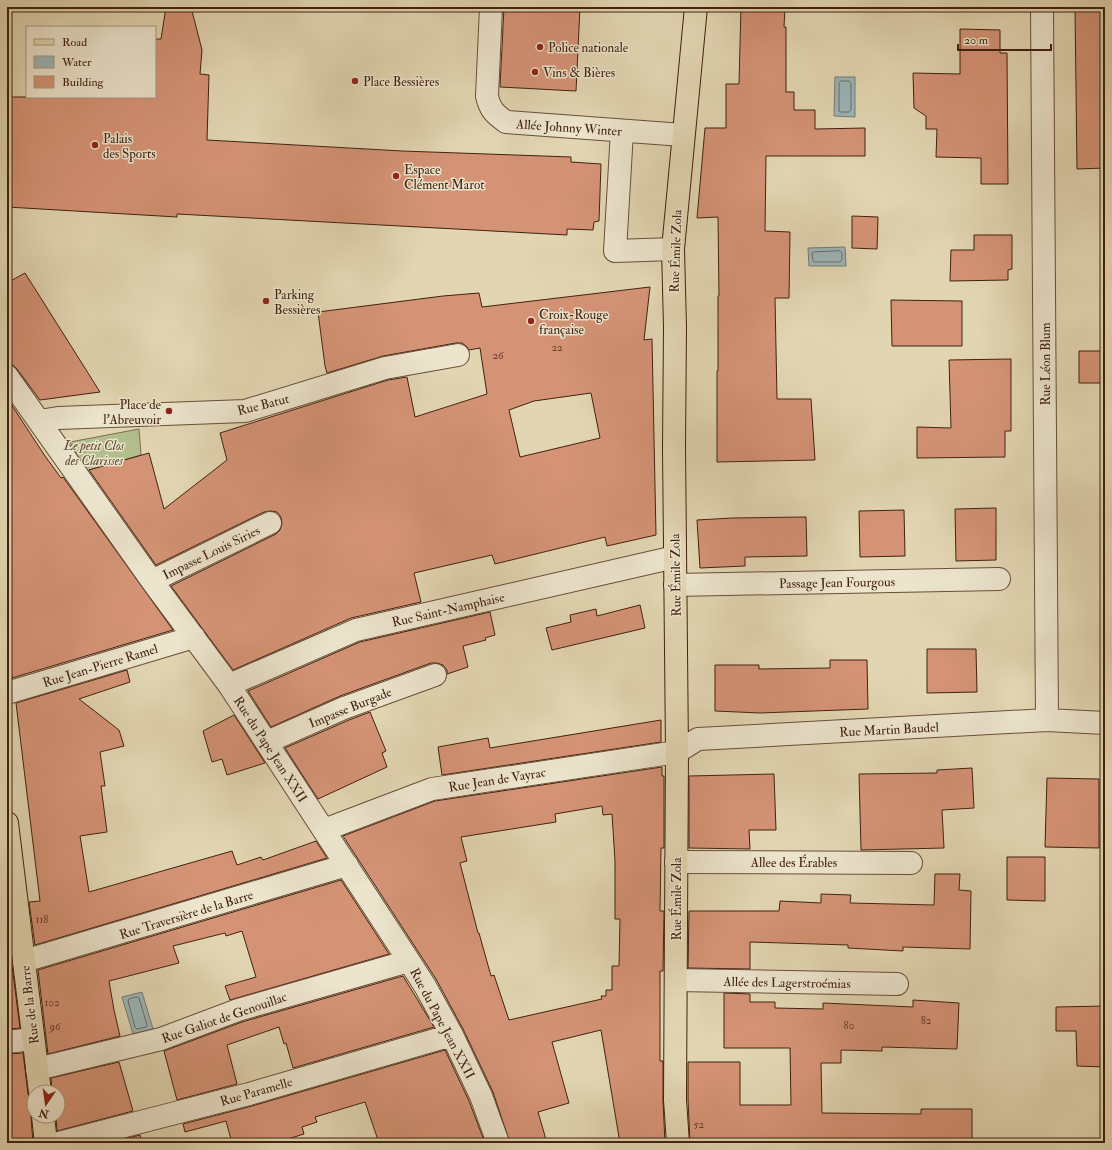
<svg xmlns="http://www.w3.org/2000/svg" width="1112" height="1150" font-family="'IM FELL Double Pica',serif">
<rect width="100%" height="100%" fill="#e2d6b2"/>
<filter id="stains"><feTurbulence type="fractalNoise" baseFrequency=".005" numOctaves="4"/><feColorMatrix values="0 0 0 0 .2 0 0 0 0 .09 0 0 0 0 .02 0 0 0 .5 -.17"/></filter>
<radialGradient id="worn" r=".72"><stop offset=".6" stop-color="#630" stop-opacity="0"/><stop offset="1" stop-color="#630" stop-opacity=".3"/></radialGradient>
<path fill="#b3be8d" stroke="#7a704e" d="M139,429L141,455L86,471L70,442Z"/>
<path fill="#9bb6b9" stroke="#777a75" d="M835,77H855V117L834,116Z
M845,247L846,266H809L808,248Z
M142,992L153,1029L133,1034L122,997Z"/>
<g fill="none" stroke-linecap="round" stroke-linejoin="round">
<path stroke="#6e6c64" stroke-width="1" d="M841,81H849L851,83V110L849,112H840L839,111V83Z
M840,251L842,253V260L840,262H814L813,261L812,253L814,252Z
M137,997L139,998L147,1025L146,1027L137,1029L135,1027L128,1001L129,999Z"/>
</g>
<path fill="#d59376" stroke="#41210f" fill-rule="evenodd" d="M166,7H191L202,50L200,74L209,75L207,140L402,151L571,157V162L601,164L599,221L594,222L593,230L567,229V235L177,214V217L7,207V97H155V39H161Z
M504,7H580L576,91L500,87Z
M741,7H785L784,27H786V92H794V110H815V129L865,128V156H766L765,231L790,232L789,298H775L777,399H811L815,460L717,462V371H718V296H719L718,217L697,218L705,128H726V84H739Z
M1075,7H1105V168L1077,169Z
M960,29L1000,30V53H1007L1008,184H981V158L936,157L937,129H926V116L914,108L913,73L960,74Z
M852,216L878,217L877,249L852,248Z
M974,235H1012V269L1008,270V280L950,281L951,250H974Z
M25,273L100,392L40,400L17,369L13,365L7,364V283Z
M650,287L644,340L652,339L656,535L607,546L605,537L495,564L492,555L414,573L421,602L351,618L233,670L171,586L276,534L280,530L282,524L281,517L277,512L271,511L264,512L156,565L89,470L149,453L164,509L227,460L220,433L388,380L407,377L415,417L487,394L480,348L469,350L467,347L462,343H456L383,356L327,373L325,366L318,312L443,296L479,293L482,307ZM591,393L600,438L520,457L509,410L534,401Z
M891,300L962,301V346H892Z
M1079,351H1105V383H1079Z
M1011,359V431H1005V457L917,458V427L951,428L949,360Z
M7,398L45,456L61,478L63,477L173,630L12,678L7,633Z
M996,508V560L956,561L955,509Z
M904,510L905,556L860,557L859,511Z
M806,517L807,556L745,557V566L700,568L697,520L732,518Z
M640,605L645,628L552,650L546,628L571,622L570,615L596,609L597,616Z
M490,612L495,635L485,638L486,640L463,646L468,667L447,674V670L443,665L437,663H431L340,696L271,727L248,691L360,642Z
M927,649H976L977,692L927,693Z
M830,660H867L868,709L760,713L715,711V665H759V669L830,668Z
M127,670L130,682L79,699L119,730L124,746L100,752L105,786H101L107,832L80,836L89,892L232,851L237,865L261,857L263,860L316,841L327,858L35,945L29,902L40,901L16,703Z
M370,712L386,751L382,753L387,767L318,799L285,748L349,720Z
M234,715L265,763L227,775L222,759L212,762L203,731Z
M661,720V742L442,775L438,747L488,738L490,748Z
M662,767V776H664V848H661L660,911H664L663,971H660V1061H663V1101L665,1143H620L601,1030L552,1042L569,1103L538,1112L547,1143H510L493,1092L463,1029L436,979L343,836L435,801ZM602,806L603,815L612,814L615,861V919H620L619,966H612V990H606V996H601L602,999L509,1020L494,975L491,976L479,933H478L460,863L467,861L461,837L556,822L555,814Z
M972,768L974,808L942,810L944,848L861,850L859,774L937,773V770Z
M774,774L776,830H749L750,849L689,848V776Z
M1047,778L1099,779V848L1045,847Z
M1007,857H1045V901L1007,900Z
M935,874H960L959,890L971,891L970,949L903,947V951L848,948V945L750,942V969L688,968L689,911H779L780,901L821,903V894L851,895L850,903L934,905Z
M341,880L389,954L230,1000L225,986L256,977L242,931L226,936L225,933L173,946L179,963L109,981L114,1010L120,1036L48,1054L38,970Z
M7,926L20,1028L7,1029Z
M403,976L434,1027L293,1068L286,1043L284,1044L279,1027L227,1045L237,1084L177,1100L164,1051L242,1022Z
M724,993L750,994V1002H775V1008L823,1009V1003L913,1007V1000L959,1003L957,1049L882,1047V1051L841,1050V1063H821L822,1113L921,1114V1109H972V1143H690L688,1100V1062H740V1105H791L790,1048H724Z
M1105,1006V1067L1077,1066L1076,1031H1056V1007Z
M445,1050L469,1101L485,1143H379L365,1102L315,1117L317,1122L302,1127L304,1134L275,1143H232L226,1121L185,1132L183,1124L252,1106Z
M23,1053L28,1094L30,1099L34,1103V1108L31,1111V1117L33,1143H7V1054Z
M119,1062L133,1111L57,1131L56,1116H58V1092H52L51,1078Z
M140,1135L142,1143H109Z"/>
<g fill="none" stroke-linecap="round" stroke-linejoin="round">
<defs>
<path id="minor" d="M491,7L487,96C490,110 495,114 506,122L683,135
M1042,7L1047,720
M622,131L615,251L673,249
M7,376L152,581L229,685L409,961L425,986L452,1035L481,1096L498,1143
M39,421L58,418L245,411L385,368L458,355
M152,581L270,523
M675,585L999,579
M229,685L356,630L675,557
M7,693L194,637
M267,742L344,708L435,675
M324,830L432,789L677,752L698,739L1047,720L1105,723
M676,862L911,863
M24,961L347,865
M676,980L897,984
M7,1042L33,1039
M37,1069L161,1039L238,1010L409,961
M59,1143L249,1094L452,1035"/>
<path id="major" d="M7,823L40,1092
M43,1116L46,1143
M678,1143L675,1100L677,752L674,446L675,327L673,249L696,7"/>
</defs>
<use href="#minor" stroke="#694e38" stroke-width="24"/>
<use href="#major" stroke="#41210f" stroke-width="24"/>
<use href="#minor" stroke="#ece4cd" stroke-width="22"/>
<use href="#major" stroke="#e2d6b2" stroke-width="22"/>
</g>
<g fill="#8f2418" stroke="#ece4cd" stroke-width="1.5">
<circle cx="540" cy="47" r="4"/>
<circle cx="535" cy="72" r="4"/>
<circle cx="355" cy="81" r="4"/>
<circle cx="95" cy="145" r="4"/>
<circle cx="396" cy="176" r="4"/>
<circle cx="266" cy="301" r="4"/>
<circle cx="531" cy="321" r="4"/>
<circle cx="169" cy="411" r="4"/>
</g>
<g text-anchor="middle" stroke-width="3" stroke-linejoin="round" paint-order="stroke">
<g font-size="11" fill="#663e29">
<text x="557" y="351">22</text>
<text x="498" y="359">26</text>
<text x="42" y="923">118</text>
<text x="52" y="1006">102</text>
<text x="926" y="1024">82</text>
<text x="849" y="1029">80</text>
<text x="55" y="1030">96</text>
<text x="699" y="1128">52</text>
</g>
<g font-size="13" fill="#41210f" stroke="#ece4cd" text-anchor="start">
<text x="548" y="52">Police nationale</text>
<text x="543" y="77">Vins &amp; Bières</text>
<text x="363" y="86">Place Bessières</text>
<text x="103" y="143">Palais<tspan x="103" dy="15">des Sports</tspan></text>
<text x="404" y="174">Espace<tspan x="404" dy="15">Clément Marot</tspan></text>
<text x="274" y="299">Parking<tspan x="274" dy="15">Bessières</tspan></text>
<text x="539" y="319">Croix-Rouge<tspan x="539" dy="15">française</tspan></text>
<text x="161" y="409" text-anchor="end">Place de<tspan x="161" dy="15">l'Abreuvoir</tspan></text>
</g>
<g font-size="13" fill="#41210f" stroke="#ece4cd">
<text transform="translate(569 127) rotate(4)" y="5">Allée Johnny Winter</text>
<text transform="translate(675 251) rotate(-88)" y="5">Rue Émile Zola</text>
<text transform="translate(1045 364) rotate(-90)" y="5">Rue Léon Blum</text>
<text transform="translate(263 404) rotate(-14)" y="5">Rue Batut</text>
<text transform="translate(211 552) rotate(-26)" y="5">Impasse Louis Siries</text>
<text transform="translate(675 575) rotate(-91)" y="5">Rue Émile Zola</text>
<text transform="translate(837 582) rotate(-1)" y="5">Passage Jean Fourgous</text>
<text transform="translate(448 609) rotate(-13)" y="5">Rue Saint-Namphaise</text>
<text transform="translate(100 665) rotate(-17)" y="5">Rue Jean-Pierre Ramel</text>
<text transform="translate(350 707) rotate(-22)" y="5">Impasse Burgade</text>
<text transform="translate(889 729) rotate(-3)" y="5">Rue Martin Baudel</text>
<text transform="translate(271 749) rotate(57)" y="5">Rue du Pape Jean XXII</text>
<text transform="translate(497 779) rotate(-9)" y="5">Rue Jean de Vayrac</text>
<text x="794" y="867">Allee des Érables</text>
<text transform="translate(676 899) rotate(-90)" y="5">Rue Émile Zola</text>
<text transform="translate(186 914) rotate(-17)" y="5">Rue Traversière de la Barre</text>
<text transform="translate(787 982) rotate(1)" y="5">Allée des Lagerstroémias</text>
<text transform="translate(29 1005) rotate(-97)" y="5">Rue de la Barre</text>
<text transform="translate(224 1017) rotate(-19)" y="5">Rue Galiot de Genouillac</text>
<text transform="translate(443 1023) rotate(62)" y="5">Rue du Pape Jean XXII</text>
<text transform="translate(256 1091) rotate(-16)" y="5">Rue Paramelle</text>
</g>
<g font-size="13" font-style="italic" fill="#5e482e" stroke="#ece4cd">
<text x="94" y="450">Le petit Clos<tspan x="94" dy="15">des Clarisses</tspan></text>
</g>
</g>
<rect width="1112" height="1150" fill="none" stroke="#e2d6b2" stroke-width="24"/>
<rect x="8" y="8" width="1096" height="1134" fill="none" stroke="#41210f" stroke-width="2"/>
<rect x="12" y="12" width="1088" height="1126" fill="none" stroke="#41210f"/>
<rect x="26" y="26" width="130" height="72" fill="#ece4cd" stroke="#a89681"/>
<rect x="34" y="39" width="20" height="6" fill="#e2d6b2" stroke="#a89681"/>
<text x="62" y="46" font-size="12" fill="#41210f">Road</text>
<rect x="34" y="56" width="20" height="12" fill="#9bb6b9" stroke="#a89681"/>
<text x="62" y="66" font-size="12" fill="#41210f">Water</text>
<rect x="34" y="76" width="20" height="12" fill="#d59376" stroke="#a89681"/>
<text x="62" y="86" font-size="12" fill="#41210f">Building</text>
<g transform="translate(46 1104) rotate(193)"><circle r="19" fill="#ece4cd" stroke="#a89681"/>
<path d="M0-3L7 15L0 10L-7 15Z" fill="#8f2418"/>
<text y="-6" font-size="11" font-weight="bold" text-anchor="middle" fill="#41210f">N</text>
</g>
<path d="M958 44v6h93v-6" fill="none" stroke="#41210f" stroke-width="2"/>
<text x="964" y="44" font-size="12" fill="#41210f" stroke="#ece4cd" stroke-width="3" paint-order="stroke">20 m</text>
<rect width="100%" height="100%" filter="url(#stains)"/>
<rect width="100%" height="100%" fill="url(#worn)"/>
</svg>
